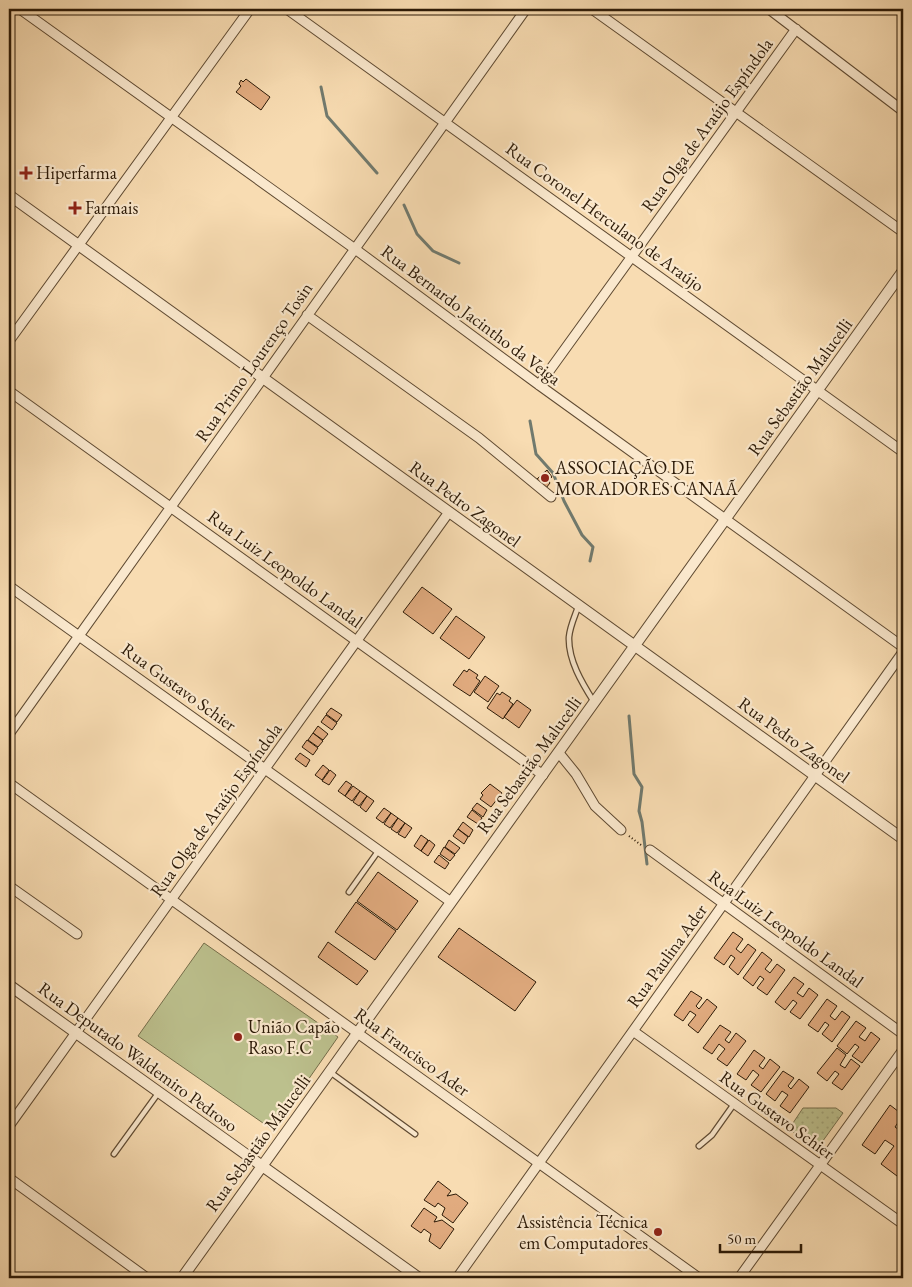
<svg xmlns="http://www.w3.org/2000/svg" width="912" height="1287" font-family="'EB Garamond',serif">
<defs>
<pattern id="park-dots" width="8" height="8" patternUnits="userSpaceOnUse" patternTransform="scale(1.25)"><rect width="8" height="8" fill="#bcc08d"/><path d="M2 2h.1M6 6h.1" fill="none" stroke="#a2a478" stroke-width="1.8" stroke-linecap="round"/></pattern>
</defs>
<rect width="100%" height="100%" fill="#f8dcb2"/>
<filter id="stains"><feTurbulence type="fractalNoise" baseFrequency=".004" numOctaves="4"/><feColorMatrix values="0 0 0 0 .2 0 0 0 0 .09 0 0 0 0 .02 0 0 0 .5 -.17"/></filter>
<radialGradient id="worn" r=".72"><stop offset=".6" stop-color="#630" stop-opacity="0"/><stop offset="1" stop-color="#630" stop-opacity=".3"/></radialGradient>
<path fill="#bcc08d" stroke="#746d4a" d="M204,943L338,1037L273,1130L138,1036Z"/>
<path fill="url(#park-dots)" stroke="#746d4a" d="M803,1108H836L843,1113L817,1149L789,1129Z"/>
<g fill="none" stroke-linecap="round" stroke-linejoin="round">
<path stroke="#717a6e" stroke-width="3" d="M321,87L327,116L377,173
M404,205L417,234L433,251L459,263
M530,421L536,454L553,473L564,501L582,535L593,547L590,561
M629,716L634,774L642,787L639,811L642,822L647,864"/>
</g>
<path fill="#e1ab7f" stroke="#2c1a07" d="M246,79L270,97L261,110L236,92L241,86L239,84L241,80L243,82Z
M547,470L552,477L548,480L550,483L546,488L537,479Z
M422,587L452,609L433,634L403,612Z
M456,616L485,637L469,659L440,638Z
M469,669L478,675L476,678L480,681L470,696L453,685L464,670L467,672Z
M485,676L499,686L488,702L474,692Z
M502,692L511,698L509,701L513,704L503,719L487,708L497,693L500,695Z
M517,700L531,710L519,728L504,717Z
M331,708L342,715L337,722L326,714Z
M326,715L337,723L332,730L321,722Z
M318,726L328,734L323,740L313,733Z
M313,733L323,741L318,747L308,740Z
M307,740L318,748L313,755L302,747Z
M300,753L310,760L306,767L295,759Z
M323,765L329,770L322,780L315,775Z
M330,770L336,775L329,785L322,781Z
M346,781L352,785L345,796L338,791Z
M490,784L502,793L491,807L480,799L483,795L481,793Z
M353,786L360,791L352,801L345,796Z
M360,791L367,796L359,806L353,802Z
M367,796L374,801L366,812L360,807Z
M477,803L487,810L483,817L472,809Z
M384,808L391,813L383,823L376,818Z
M472,810L482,818L478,824L467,817Z
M391,813L398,818L390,828L384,824Z
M398,818L405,823L397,833L391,829Z
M463,822L473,830L469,837L458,829Z
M405,823L412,828L405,838L398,834Z
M458,829L468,837L464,844L453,836Z
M421,835L428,840L421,851L414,846Z
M429,840L435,845L428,856L421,851Z
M449,840L460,848L455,854L445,847Z
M444,847L455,855L450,861L440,854Z
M439,855L449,863L445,869L434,862Z
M378,872L418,901L397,930L357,901Z
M356,902L396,931L375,960L335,932Z
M459,928L536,982L515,1011L438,957Z
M733,932L743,939L736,949L741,953L748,944L756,950L738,975L729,967L735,958L731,955L724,965L714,958Z
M328,942L368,971L357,985L318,957Z
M762,952L772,960L765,969L770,973L777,964L785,970L767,995L757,988L764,979L760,976L753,986L743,978Z
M794,977L804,984L797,993L803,997L809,988L818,995L800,1019L790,1012L797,1003L793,1000L785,1010L775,1002Z
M691,991L702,998L696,1006L699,1009L707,999L717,1007L698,1033L688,1025L696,1015L690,1011L683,1021L674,1015Z
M827,999L837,1006L830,1016L835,1020L842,1011L850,1017L832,1042L822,1034L829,1025L825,1022L818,1032L808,1025Z
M856,1021L866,1028L859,1037L865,1041L871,1032L880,1039L862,1063L852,1056L859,1047L855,1044L847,1054L837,1046Z
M720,1025L731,1032L725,1040L729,1043L736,1033L746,1041L727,1066L717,1059L725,1049L719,1044L712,1054L703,1048Z
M837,1048L846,1055L840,1065L845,1068L851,1059L860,1066L842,1090L832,1083L839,1074L835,1071L827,1081L817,1073Z
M754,1050L765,1058L759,1066L763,1069L770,1059L780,1067L761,1092L751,1085L759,1075L753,1070L746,1080L737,1074Z
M783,1071L794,1078L788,1086L791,1089L799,1079L809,1087L790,1113L780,1106L788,1095L782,1091L775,1101L766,1094Z
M890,1105L903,1115L895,1127L902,1132L903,1130V1167L897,1176L881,1164L894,1146L885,1140L875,1154L862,1145Z
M438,1181L451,1191L447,1196L456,1194L468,1203L453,1223L442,1215L445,1208L438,1203L435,1207L424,1200Z
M424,1208L437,1217L434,1222L442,1220L454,1229L440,1249L429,1241L431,1234L424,1229L421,1233L411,1226Z"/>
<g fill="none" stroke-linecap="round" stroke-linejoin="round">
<defs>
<path id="service" d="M578,607C575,616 570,626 569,637C568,660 582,683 594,702
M349,892L379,850
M330,1072L415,1134
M699,1146L712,1135L734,1104
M114,1154L159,1092"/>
<path id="minor" d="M20,9L355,249L539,385L903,647
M287,9L903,452
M592,9L903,232
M769,9L903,111
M307,315L479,438L551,497
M9,341L250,9
M539,385L796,29
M9,391L543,775
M9,586L451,902
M9,734L526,9
M559,753L576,774L595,806L621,830
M9,783L699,1278
M650,850L903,1034
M9,886L77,934
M633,1031L903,1224
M9,1126L449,512
M9,1178L147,1278
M457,1278L903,652
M739,1278L903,1050"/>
<path id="tertiary" d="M9,195L903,839
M9,985L419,1278
M182,1278L903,271"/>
</defs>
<use href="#service" stroke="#5f4a32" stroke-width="7"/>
<use href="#minor" stroke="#5f4a32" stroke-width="11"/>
<use href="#tertiary" stroke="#5f4a32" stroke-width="12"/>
<path stroke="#2c1a07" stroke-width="2" stroke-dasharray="1 2.5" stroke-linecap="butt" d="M629,836L641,845"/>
<use href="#service" stroke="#fae8cd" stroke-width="4.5"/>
<use href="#minor" stroke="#fae8cd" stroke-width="9"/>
<use href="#tertiary" stroke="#fae8cd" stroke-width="10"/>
</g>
<g fill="#8f2418" stroke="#fae8cd" stroke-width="2">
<path d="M23.5 165.5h5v5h5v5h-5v5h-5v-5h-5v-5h5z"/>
<path d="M72.5 200.5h5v5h5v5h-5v5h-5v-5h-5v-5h5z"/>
<circle cx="545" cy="478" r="5"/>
<circle cx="238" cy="1037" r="5"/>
<circle cx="658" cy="1232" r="5"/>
</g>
<g text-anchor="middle" stroke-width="4.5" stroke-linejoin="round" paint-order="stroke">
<g font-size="18" fill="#2c1a07" stroke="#fae8cd">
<text transform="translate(707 125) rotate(-54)" y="6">Rua Olga de Araújo Espíndola</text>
<text transform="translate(605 217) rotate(36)" y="6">Rua Coronel Herculano de Araújo</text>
<text transform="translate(471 315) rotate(37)" y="6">Rua Bernardo Jacintho da Veiga</text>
<text transform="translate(254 362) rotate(-55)" y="6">Rua Primo Lourenço Tosin</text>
<text transform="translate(800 387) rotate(-54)" y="6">Rua Sebastião Malucelli</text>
<text transform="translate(465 504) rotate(36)" y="6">Rua Pedro Zagonel</text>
<text transform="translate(285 569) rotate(36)" y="6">Rua Luiz Leopoldo Landal</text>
<text transform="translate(179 687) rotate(36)" y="6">Rua Gustavo Schier</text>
<text transform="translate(794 740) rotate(36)" y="6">Rua Pedro Zagonel</text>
<text transform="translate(529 765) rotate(-54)" y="6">Rua Sebastião Malucelli</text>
<text transform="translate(216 810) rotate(-54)" y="6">Rua Olga de Araújo Espíndola</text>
<text transform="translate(786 929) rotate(36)" y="6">Rua Luiz Leopoldo Landal</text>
<text transform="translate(667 956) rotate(-54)" y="6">Rua Paulina Ader</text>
<text transform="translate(412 1052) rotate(36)" y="6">Rua Francisco Ader</text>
<text transform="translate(138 1057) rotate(36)" y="6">Rua Deputado Waldemiro Pedroso</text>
<text transform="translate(777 1115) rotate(36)" y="6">Rua Gustavo Schier</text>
<text transform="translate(258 1143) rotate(-54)" y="6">Rua Sebastião Malucelli</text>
</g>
<g font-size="18" fill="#2c1a07" stroke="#fae8cd" text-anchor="start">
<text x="36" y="179">Hiperfarma</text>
<text x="85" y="214">Farmais</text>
<text x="555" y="474">ASSOCIAÇÃO DE<tspan x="555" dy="21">MORADORES CANAÃ</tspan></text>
<text x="248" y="1033">União Capão<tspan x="248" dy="21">Raso F.C</tspan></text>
<text x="648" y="1228" text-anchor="end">Assistência Técnica<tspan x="648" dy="21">em Computadores</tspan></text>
</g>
</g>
<rect width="912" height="1287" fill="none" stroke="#f8dcb2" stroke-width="30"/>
<rect x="10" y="10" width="892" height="1267" fill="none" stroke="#2c1a07" stroke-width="2.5"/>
<rect x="15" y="15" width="882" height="1257" fill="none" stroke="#2c1a07"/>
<path d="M720 1244v8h81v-8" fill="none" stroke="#2c1a07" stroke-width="2.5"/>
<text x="727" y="1244" font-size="15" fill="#2c1a07" stroke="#fae8cd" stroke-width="4" paint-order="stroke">50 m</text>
<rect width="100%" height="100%" filter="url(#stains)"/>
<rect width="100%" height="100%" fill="url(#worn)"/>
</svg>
